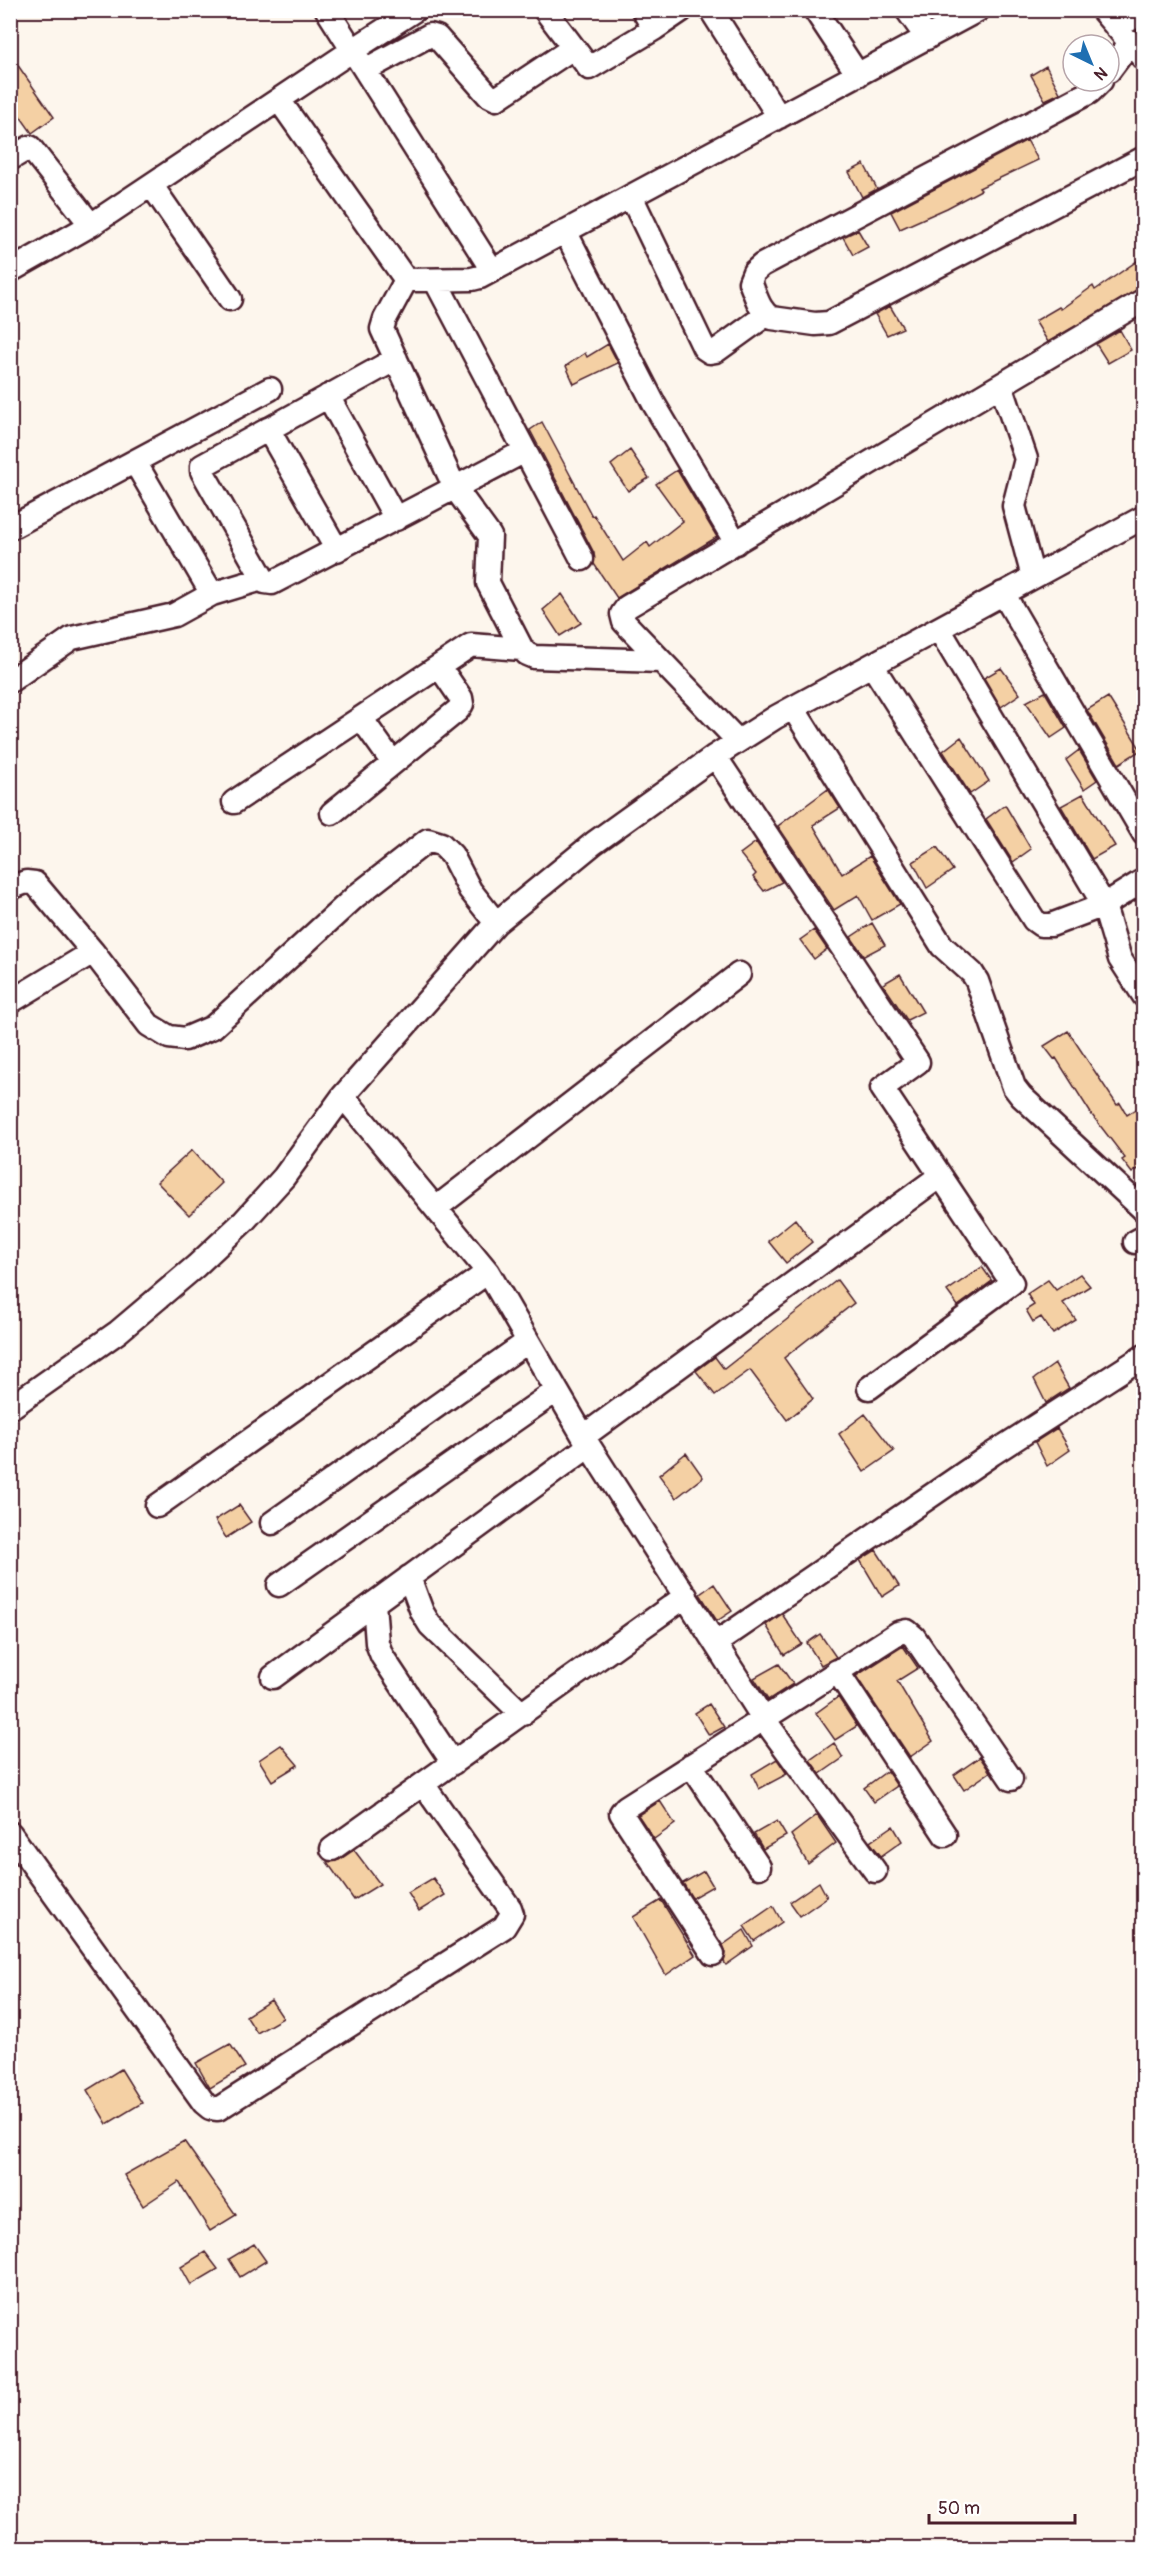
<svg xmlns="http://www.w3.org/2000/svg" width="1154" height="2559" font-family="Pangolin,sans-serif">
<rect width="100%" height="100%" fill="#fdf6ed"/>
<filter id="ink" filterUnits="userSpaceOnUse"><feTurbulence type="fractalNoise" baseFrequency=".0167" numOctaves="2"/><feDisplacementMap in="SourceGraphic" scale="12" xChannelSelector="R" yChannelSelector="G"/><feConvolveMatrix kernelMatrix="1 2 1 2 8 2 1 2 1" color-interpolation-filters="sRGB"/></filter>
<g filter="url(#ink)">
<path fill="#f4d0a4" stroke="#4a1f2b" stroke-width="1.5" d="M10,54L54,117L32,133L10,102Z
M1046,66L1060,93L1045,100L1031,75Z
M1027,140L1038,160L979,188L981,190L947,208L900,229L891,212Z
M864,164L877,189L862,197L849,172Z
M858,230L868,247L853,255L843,237Z
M1143,257V287L1048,342L1035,321L1059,307L1061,309L1093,286L1095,290Z
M890,306L903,328L887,335L875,314Z
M1120,330L1131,350L1108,363L1096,344Z
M608,344L618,363L574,384L566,366L585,353L587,357Z
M542,422L592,516L594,515L623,561L647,542L650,547L683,521L656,484L677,470L717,537L617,598L594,564V553L530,430Z
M630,450L649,478L628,491L611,465Z
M562,594L581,623L560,636L543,610Z
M1001,668L1020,694L1001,707L984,678Z
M1045,692L1066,728L1051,738L1026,702Z
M1108,697L1141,750L1119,764L1087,710Z
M961,737L989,781L970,794L943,751Z
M1079,750L1097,780L1084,789L1066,760Z
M828,789L840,808L813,825L842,874L870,856L900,904L872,920L858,895L834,910L778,826Z
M1083,794L1115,846L1092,859L1061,806Z
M1005,805L1031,849L1013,862L986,819Z
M756,842L782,882L764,891L753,877L756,874L740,854Z
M937,847L953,870L927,888L913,862Z
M872,923L885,945L864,956L851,937Z
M814,930L827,949L814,959L800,940Z
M900,974L923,1012L907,1020L883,984Z
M1068,1031L1117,1105L1120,1103L1127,1115L1143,1105V1166L1132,1173L1122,1160L1125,1158L1092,1115L1056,1058L1054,1059L1044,1046Z
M192,1150L222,1183L189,1215L157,1182Z
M795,1219L812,1242L786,1263L768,1241Z
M982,1267L992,1281L958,1306L947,1291Z
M1080,1274L1090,1286L1063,1303L1076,1320L1053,1334L1041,1317L1033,1322L1026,1310L1034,1305L1027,1294L1048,1280L1056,1290Z
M837,1280L854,1303L784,1358L813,1399L787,1420L750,1370L715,1395L696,1371L715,1357L724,1369Z
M1055,1364L1069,1388L1046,1403L1034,1379Z
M865,1414L894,1451L864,1472L839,1434Z
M1057,1428L1070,1450L1047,1466L1035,1442Z
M686,1453L703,1477L676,1498L659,1475Z
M239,1505L251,1522L226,1538L215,1520Z
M876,1550L899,1586L882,1597L860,1560Z
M714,1584L732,1611L717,1621L700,1594Z
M782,1614L802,1644L784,1655L766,1625Z
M820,1634L836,1657L821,1665L807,1643Z
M903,1646L918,1668L897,1681L933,1741L910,1757L856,1676Z
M779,1664L793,1684L768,1700L754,1678Z
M838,1697L857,1726L835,1740L816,1713Z
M709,1704L724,1727L709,1735L695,1713Z
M834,1743L843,1758L820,1774L810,1760Z
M281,1745L298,1765L272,1781L259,1760Z
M980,1757L990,1772L964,1790L954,1775Z
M777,1759L787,1774L759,1789L752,1774Z
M887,1771L897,1786L874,1802L864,1788Z
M660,1801L675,1824L654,1839L638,1815Z
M817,1815L836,1843L808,1864L791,1835Z
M777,1821L786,1836L763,1849L754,1834Z
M893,1826L902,1841L881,1856L870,1842Z
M354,1850L380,1884L354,1900L327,1862L339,1860Z
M704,1871L713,1886L692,1898L683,1883Z
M433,1878L445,1895L419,1911L408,1893Z
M819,1882L827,1897L800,1916L790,1902Z
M661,1900L695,1955L666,1975L633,1917Z
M773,1906L782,1922L754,1941L744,1926Z
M744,1930L753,1946L726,1965L724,1962L726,1953L723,1945Z
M271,2000L283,2018L257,2033L246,2016Z
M230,2044L245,2067L210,2088L196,2063Z
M121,2069L142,2103L107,2124L87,2090Z
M184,2141L236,2215L210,2231L179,2182L143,2206L124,2175Z
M254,2244L266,2261L240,2277L229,2259Z
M205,2252L218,2269L191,2285L181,2267Z"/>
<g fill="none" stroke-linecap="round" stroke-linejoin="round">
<defs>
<path id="street" d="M327,10L492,270
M545,10L589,68L654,29L643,10
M711,10L779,117
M815,10L858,75
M907,10L927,38
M1102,10L1144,59
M1116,27L1144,12
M654,29L682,10
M365,70L430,35L437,37L488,95L496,99L573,48
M1109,71L1130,43
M1101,81L1090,92L762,265L754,272L750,282C756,295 759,312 772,318L815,324L829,323L1144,158
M279,100L406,280L472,279L480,277L978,10
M10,159L30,147L91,225L353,50L415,10
M152,186L230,299
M631,196L704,348L710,352L716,351L766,315
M565,231L654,404L736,543
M10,271L91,225
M406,280L385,319L382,329L455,488L490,536L488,583L522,649L527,654L534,657L661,661
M435,280L582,559
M396,359L202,466V471L265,582L272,583L525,451
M1001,385L1026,459L1014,506L1033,577
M328,396L396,519
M268,429L337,550
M135,462L212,594L262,579
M10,528L270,389
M1003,593L1144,834
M939,629L1104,905L1120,959L1144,996
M872,665L1034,920L1041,925H1051L1104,905L1144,880
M10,681L72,638L174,615L212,594
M793,708L942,946L972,973L977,981L1014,1087L1021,1096L1144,1210
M361,718L393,763
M738,741L624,622L622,614L627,607L1144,300
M715,756L918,1062L882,1088L1012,1283L869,1388
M234,802L471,645L522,649
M332,813L458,710L462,704L461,698L439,666
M10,888L26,882L35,883L93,952L149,1025L169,1037L185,1039L213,1027L356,896L428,840L441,844L452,855L470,890L496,923
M10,1002L93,952
M343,1096L488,1272L589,1446L763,1718L875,1871
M436,1208L739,974
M1135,1242L1144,1237
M10,1408L118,1332L196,1266L244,1221L284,1177L343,1096L496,923L594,843L715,756L776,717L1144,517
M584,1436L940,1176
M157,1506L488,1272
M272,1523L527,1342
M409,1577L422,1612L430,1625L522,1714
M279,1585L556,1391
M374,1603L377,1643L382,1656L453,1763
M716,1643L992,1454L1144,1356
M837,1671L945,1835
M273,1677L589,1446
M691,1765L759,1867
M10,1833L204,2103L210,2108L218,2109L504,1927L512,1914L510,1908L423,1784
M332,1849L686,1596
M713,1954L621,1813L626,1807L898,1633L907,1631L914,1637L1011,1779"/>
</defs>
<use href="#street" stroke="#4a1f2b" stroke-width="27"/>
<use href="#street" stroke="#fff" stroke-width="22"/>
</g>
</g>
<rect width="1154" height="2559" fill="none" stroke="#fff" stroke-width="36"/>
<rect x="18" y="18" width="1118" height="2523" fill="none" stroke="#4a1f2b" stroke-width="2" filter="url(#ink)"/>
<g transform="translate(1091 63) rotate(137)"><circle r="28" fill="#ffffff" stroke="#b7a5aa" stroke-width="1.5"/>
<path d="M0-4.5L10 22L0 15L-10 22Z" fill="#1f6fb2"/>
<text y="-9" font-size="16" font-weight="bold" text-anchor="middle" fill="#4a1f2b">N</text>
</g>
<path d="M929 2514v9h146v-9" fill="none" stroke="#4a1f2b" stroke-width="3"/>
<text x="938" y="2514" font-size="18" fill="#4a1f2b" stroke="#ffffff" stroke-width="4.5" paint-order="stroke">50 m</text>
</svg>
